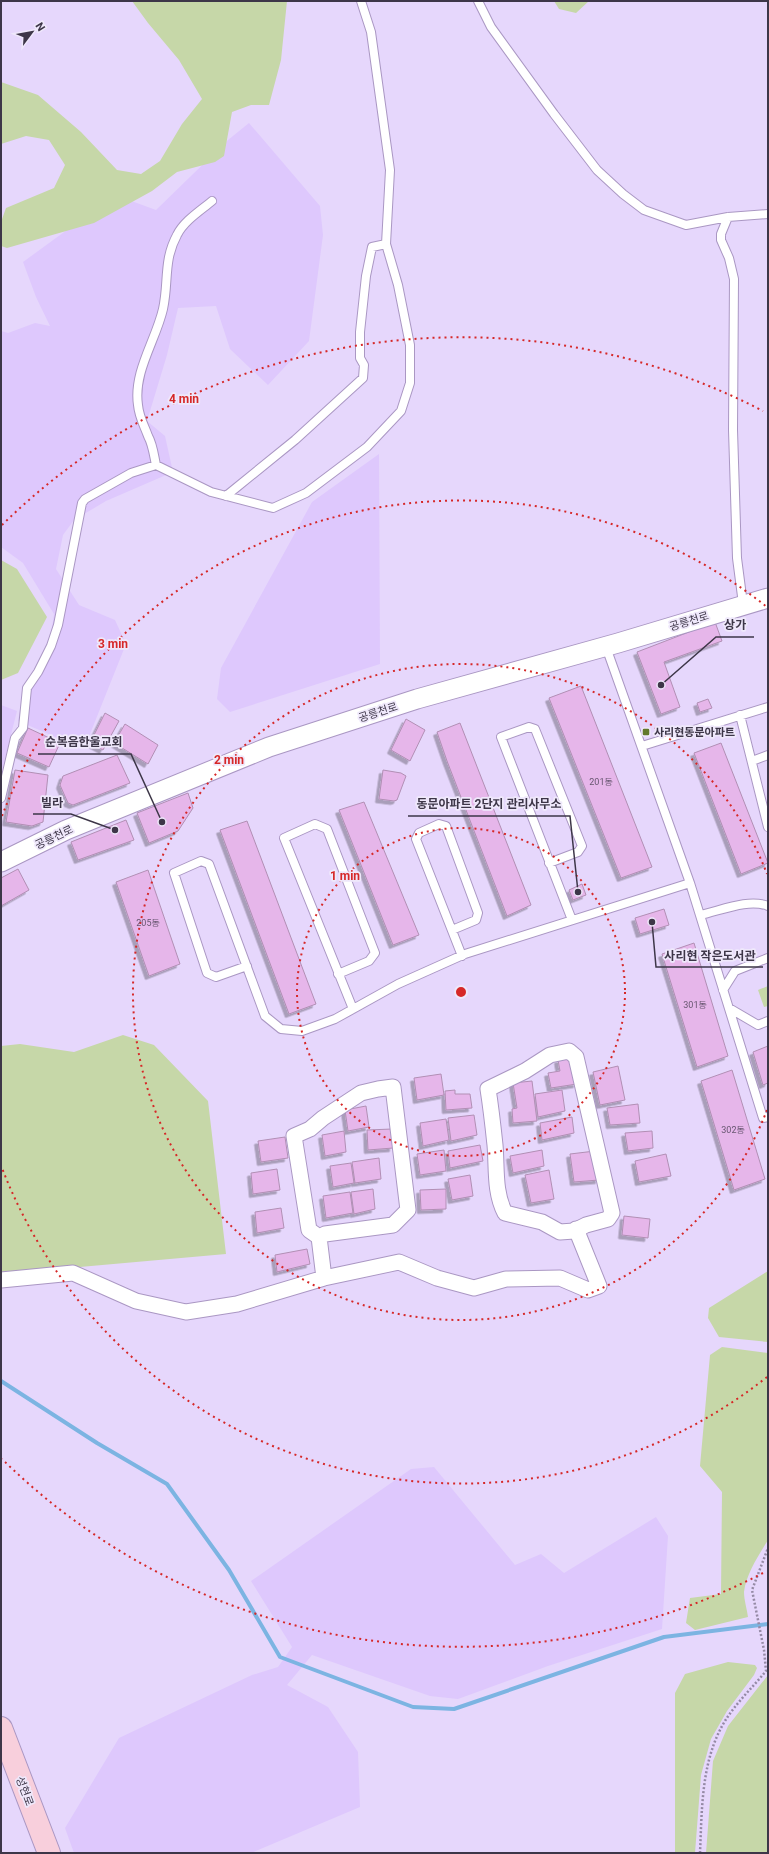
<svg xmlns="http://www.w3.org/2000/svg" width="769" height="1854" font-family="Roboto,'Noto Sans KR',sans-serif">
<defs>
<filter id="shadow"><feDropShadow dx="-3.5" dy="3.5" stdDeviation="0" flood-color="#0004"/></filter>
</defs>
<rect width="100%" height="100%" fill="#e6d7fc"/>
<path fill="#dec8fd" d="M249,123L320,206L323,235L309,341L268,385L230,349L216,306L178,308L167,355L147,421L165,436L173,472L106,501L74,520L63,535L56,569L79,605L115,620L126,644L84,749L18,721L21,704L51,634L54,614L23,563L1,547V331L8,333L35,323L50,326L36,297L23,262L115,195L156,210L228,140Z
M379,454L380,664L230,712L217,699L221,668L312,502Z
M1,705L17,711L1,774Z
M434,1467L515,1565L541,1554L564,1573L656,1517L668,1536L662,1629L548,1666L458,1699L430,1696L312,1655L287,1685L328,1707L358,1752L360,1807L251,1853H74L65,1828L119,1738L252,1675L278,1667L292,1647L251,1581L411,1469Z"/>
<path fill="#c6d7a8" d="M132,1H287L281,60L269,105H251L232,112L224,156L215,162L177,172L152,191L94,223L7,248L1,246V222L6,208L54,188L65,165L49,140L26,136L1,144V82L38,95L81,132L117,170L141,174L160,161L182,124L202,99L179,60L148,23Z
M554,1H589L576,13L559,9Z
M1,560L17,569L47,617L18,673L1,680Z
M768,986V1006L764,1007L758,990Z
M123,1035L154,1045L208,1101L226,1254L1,1274V1046L20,1044L74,1052Z
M768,1271V1342L719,1337L708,1318L709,1308Z
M722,1347L768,1353V1540C759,1555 746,1574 744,1592C744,1600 747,1609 748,1617L695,1630L686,1623L690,1598L721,1594L722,1492L700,1466L710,1355Z
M728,1662L755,1665L757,1668L754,1675L727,1711L711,1739L701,1775L695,1853H675V1693L685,1674Z
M768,1675V1853H706L713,1761L728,1726Z"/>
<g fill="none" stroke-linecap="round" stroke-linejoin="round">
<path stroke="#7cb4e2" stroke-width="4" d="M1,1381L97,1443L167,1484L229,1570L280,1657L413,1707L454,1709L664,1637L768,1624"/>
</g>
<path fill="#e6b6ea" stroke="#b18fb4" filter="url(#shadow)" d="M715,622L722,641L664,662L680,707L661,714L637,652Z
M581,686L652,867L621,878L549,698Z
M708,699L712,708L700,712L697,703Z
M105,713L119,721L103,750L90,743Z
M406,719L425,730L410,761L391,750Z
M460,723L531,905L507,916L447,761L437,732Z
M125,724L158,745L148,764L114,743Z
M28,728L60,743L49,767L17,753Z
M721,743L768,863L741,874L694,753Z
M117,755L130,783L73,805L68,803L60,785L63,776Z
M15,770L48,775L43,822L32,826L6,822Z
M383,770L401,773L406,776L397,800L394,801L379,799Z
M188,793L193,808L178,831L149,843L137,813Z
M364,802L419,935L393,945L339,810Z
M126,820L134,840L78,860L71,842Z
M247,821L316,1004L289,1014L220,830Z
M18,869L29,890L1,906V878Z
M148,870L180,964L149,976L116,882Z
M582,884L586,895L573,900L569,890Z
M664,909L669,925L640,934L635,918Z
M694,943L728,1056L697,1067L662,954Z
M768,1046V1083L763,1085L753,1052Z
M573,1056L577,1084L551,1088L548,1073L560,1071L558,1060Z
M618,1066L625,1100L600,1105L593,1072Z
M732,1070L765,1179L734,1190L701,1081Z
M441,1074L444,1095L417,1100L414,1078Z
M532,1081L537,1121L513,1123L512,1109L517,1108L513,1083Z
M455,1090V1094H470L472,1108L446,1110L445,1091Z
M562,1090L565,1111L538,1117L535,1094Z
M638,1104L640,1123L610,1125L607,1108Z
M366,1106L369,1127L348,1131L345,1110Z
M474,1115L477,1135L451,1141L448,1118Z
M572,1117L574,1133L542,1140L540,1123Z
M446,1119L449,1140L423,1146L420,1123Z
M392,1129L393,1148L368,1150L367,1130Z
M344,1131L346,1152L325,1156L322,1135Z
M652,1131L653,1148L628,1151L625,1133Z
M285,1137L288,1158L261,1162L258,1141Z
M480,1145L483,1161L450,1168L448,1151Z
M444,1150L446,1171L420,1175L417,1154Z
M542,1150L544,1166L513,1173L510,1156Z
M595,1151L599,1180L574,1182L570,1154Z
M666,1154L671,1176L639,1182L635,1161Z
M379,1158L381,1179L355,1183L352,1162Z
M351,1163L354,1183L333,1187L330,1166Z
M277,1169L280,1190L253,1194L251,1173Z
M549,1170L554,1199L531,1203L525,1175Z
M470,1175L473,1196L452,1200L448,1179Z
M373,1189L375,1209L354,1214L351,1192Z
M446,1189V1209L421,1210L420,1190Z
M350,1192L353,1213L326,1218L323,1196Z
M281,1208L284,1228L257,1233L255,1212Z
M624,1216L650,1219L648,1238L622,1235Z
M307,1249L310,1264L277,1272L275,1255Z"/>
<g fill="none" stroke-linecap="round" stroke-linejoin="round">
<defs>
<path id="service" d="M478,1L491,27L554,114L597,170L623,194L644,210L686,225L728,217L768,214
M728,217L721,234V240L729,258L734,279L733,430L737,558L743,604
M156,465C154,456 153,445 148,436C144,425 139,417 138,405C133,372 156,340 163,309C169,282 163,261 177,235C184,221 200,211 212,201
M226,496L295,440L363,378L364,365L360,358V332L366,276L372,247L386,244
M740,715L768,827
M642,746L768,707
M752,761L768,755
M1,798L15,738L23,728L27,688L38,672L51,646L58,625L82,503L85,499L131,473L156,465L211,492L273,508L306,493L367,447L401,411L410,383V345L398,285L386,244L390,170L371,32L361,1
M549,863L578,852L582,846L535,729L529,727L501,737L572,920
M690,883L763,1118L768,1117
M700,915C720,911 748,898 768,906
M452,930L476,920L478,913L446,826L439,824L419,833L416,839L462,956
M247,966L216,977L207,973L174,873L201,861L209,864L265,1016L281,1029L302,1031L335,1019L398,984L465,954L690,883L606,647
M338,974L369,961L375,953L327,829L315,824L284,838L353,1009
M723,990L735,971L768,958
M729,1008L758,1025L768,1021"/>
<path id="minor" d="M569,1051L576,1057L612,1213L608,1219L586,1225L574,1231L560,1232L542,1222L505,1213C494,1192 497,1167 495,1145C493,1126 491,1108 488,1089L525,1071L550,1055Z
M324,1278L399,1262L437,1278L474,1288L506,1279L560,1278L588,1290L599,1286L576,1229
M1,1280L73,1273L136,1301L186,1312L237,1304L324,1278L319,1237L309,1230L294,1136L310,1129L323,1118L361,1093L378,1089L393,1087L408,1210L393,1225L325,1234L319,1237"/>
<path id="tertiary" d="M1,862L66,830L269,747L417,699L618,643L768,598"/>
<path id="secondary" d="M1,1728L49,1853"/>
</defs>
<use href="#service" stroke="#aa97c3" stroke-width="10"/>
<use href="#minor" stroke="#aa97c3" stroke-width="17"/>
<use href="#tertiary" stroke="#aa97c3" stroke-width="21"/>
<use href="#secondary" stroke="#aa97c3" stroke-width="24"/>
<path stroke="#958aa5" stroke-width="2.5" stroke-dasharray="2 2" stroke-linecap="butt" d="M700,1853C702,1809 701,1760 725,1721C736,1703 753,1687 766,1671L764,1650L752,1590L768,1548"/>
<use href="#service" stroke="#fff" stroke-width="8"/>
<use href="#minor" stroke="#fff" stroke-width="15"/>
<use href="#tertiary" stroke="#fff" stroke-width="19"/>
<use href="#secondary" stroke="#f8cfdc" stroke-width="22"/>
</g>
<g fill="none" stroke="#d62828" stroke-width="2" stroke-dasharray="2 4">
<circle cx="461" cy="992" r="164"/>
<path d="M767 1110A328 328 0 1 1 767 874"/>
<path d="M767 1377A492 492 0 0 1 2 1168M2 816A492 492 0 0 1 767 607"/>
<path d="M763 1573A655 655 0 0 1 2 1459M2 525A655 655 0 0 1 763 411"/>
</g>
<rect fill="#62792b" stroke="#efe8fb" stroke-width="1.5" x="642" y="728" width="8" height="8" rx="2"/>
<g text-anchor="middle" stroke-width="3.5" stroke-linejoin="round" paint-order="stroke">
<g font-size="9" fill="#675670">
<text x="601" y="785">201동</text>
<text x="148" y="926">205동</text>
<text x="695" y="1008">301동</text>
<text x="733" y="1133">302동</text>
</g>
<g font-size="11" fill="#3d3648" stroke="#efe8fb">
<text transform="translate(689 621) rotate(-17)" y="4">공릉천로</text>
<text transform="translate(378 712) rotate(-18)" y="4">공릉천로</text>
<text transform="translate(54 837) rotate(-25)" y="4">공릉천로</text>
<text transform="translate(25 1791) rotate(69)" y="4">성현로</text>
</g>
<g font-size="11" font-weight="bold" fill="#3d3648" stroke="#efe8fb" text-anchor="start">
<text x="654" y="736">사리현동문아파트</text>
</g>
</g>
<circle cx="461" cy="992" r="6" fill="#d62828" stroke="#efe8fb" stroke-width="2"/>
<g font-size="12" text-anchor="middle" font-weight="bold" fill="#d62828" stroke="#efe8fb" stroke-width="3.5" stroke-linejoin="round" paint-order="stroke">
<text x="184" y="403">4 min</text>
<text x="113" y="648">3 min</text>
<text x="229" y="764">2 min</text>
<text x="345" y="880">1 min</text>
</g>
<path fill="none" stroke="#3d3648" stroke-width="1.5" d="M661 685L716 637H754M162 822L131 754H38M115 830L71 814H33M578 892L570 816H408M652 922L656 967H763"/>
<g fill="#3d3648" stroke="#efe8fb" stroke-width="1.5">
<circle cx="661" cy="685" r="4"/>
<circle cx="162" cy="822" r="4"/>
<circle cx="115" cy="830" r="4"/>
<circle cx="578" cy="892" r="4"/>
<circle cx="652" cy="922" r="4"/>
</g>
<g font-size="12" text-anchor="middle" font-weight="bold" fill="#3d3648" stroke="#efe8fb" stroke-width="3.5" stroke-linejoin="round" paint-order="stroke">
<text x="735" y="629">상가</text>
<text x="84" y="746">순복음한울교회</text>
<text x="52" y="807">빌라</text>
<text x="489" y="808">동문아파트 2단지 관리사무소</text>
<text x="710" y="960">사리현 작은도서관</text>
</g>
<rect width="769" height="1854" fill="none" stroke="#3d3648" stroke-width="4"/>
<g transform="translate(32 32) rotate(58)" stroke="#efe8fb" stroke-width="3" paint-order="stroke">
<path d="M0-3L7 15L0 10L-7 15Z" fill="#3d3648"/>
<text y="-6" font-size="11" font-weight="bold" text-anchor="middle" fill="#3d3648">N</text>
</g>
</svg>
